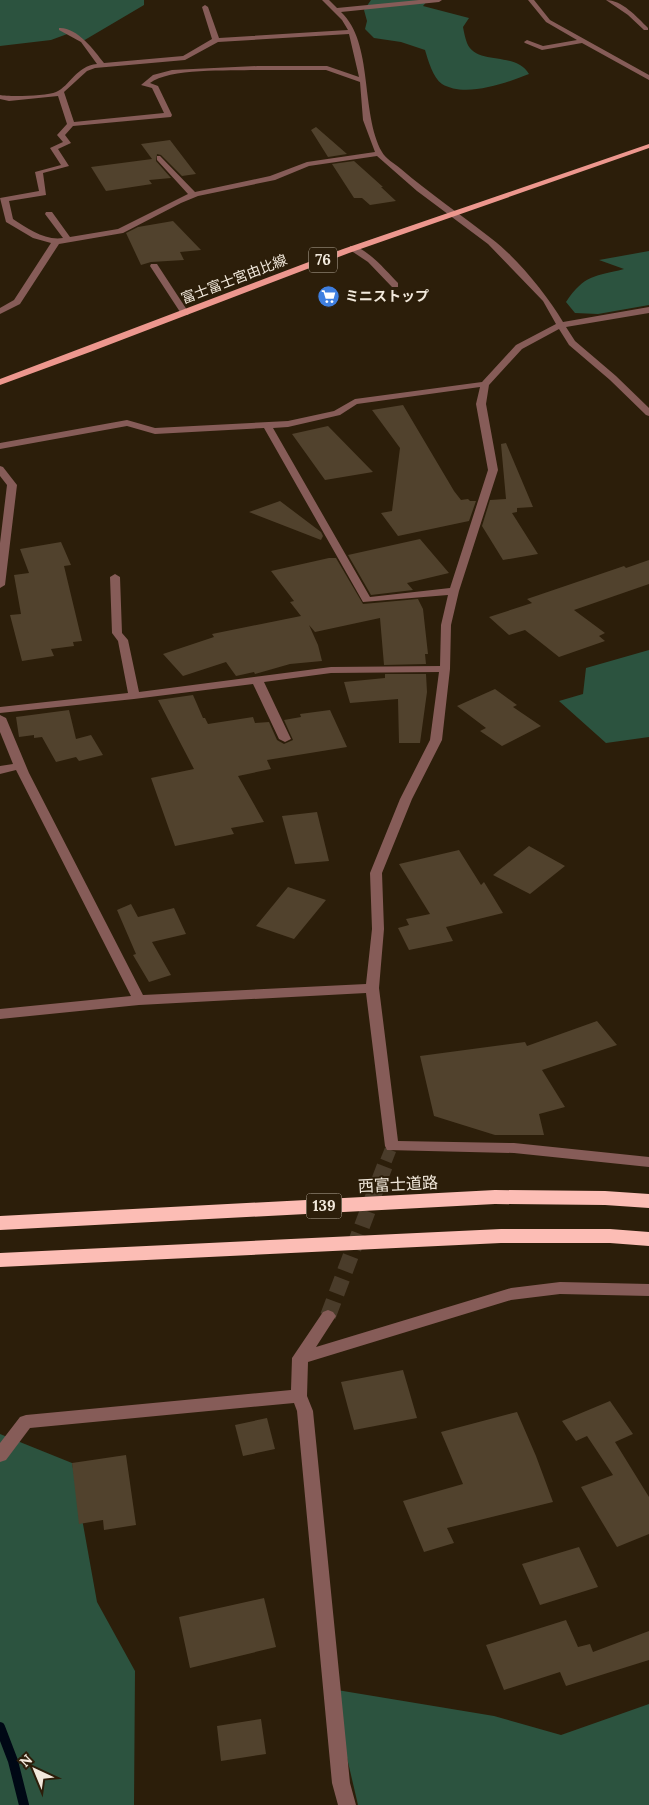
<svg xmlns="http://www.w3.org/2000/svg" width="649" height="1805" font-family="Lora,'Noto Sans JP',serif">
<rect width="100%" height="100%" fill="#2c1e0a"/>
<path fill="#2c533f" d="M0,0H144V5L83,41L70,33L51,40L0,46Z
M371,0H428L423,6L469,18L463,27C464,32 465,38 467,43C476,66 516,51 529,74C506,83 465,98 442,84C433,78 428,60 425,50L401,42L374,38L365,29L367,21L364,10Z
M649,251V305L598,314L575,313L566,302C585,274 594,277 624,269L599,260Z
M649,650V737L606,743L559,701L583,694L586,668Z
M0,1434L72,1463L97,1602L135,1671L134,1805H0Z
M331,1689L494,1716L561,1735L649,1704V1805H358Z"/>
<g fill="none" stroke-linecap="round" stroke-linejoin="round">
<path stroke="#000815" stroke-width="10" d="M0,1727L13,1761L24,1805"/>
</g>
<path fill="#51422d" d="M316,127L347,154L328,157L311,130Z
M170,140L196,174L182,176L161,155L157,154L156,161L171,178L149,180L152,184L106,191L91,167L152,159L141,144Z
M354,161L383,187H381L396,201L370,205L362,198H354L332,164Z
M173,221L201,250L180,252L184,260L151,262L141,265L126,233L138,227Z
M403,405L454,491L461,500L468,499L470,501H476L469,521L398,536L381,513L392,511L400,448L372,410Z
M328,426L373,472L325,480L292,434Z
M506,443L533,507L517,508V512L512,513L538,554L503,560L482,526L490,500L506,499L501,444Z
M280,501L321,532L323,536L321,540L249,512Z
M420,539L449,573L407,583L413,590L371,595L348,555Z
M61,542L71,565L64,566L82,641L73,642L74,646L51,649L54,656L22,661L10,615L21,614L14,575L29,573L20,549Z
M329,558H336L363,604L418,599L423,609L428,654H425L426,664L384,665L380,618L315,632L309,625L318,645L322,661L290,664L255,674L254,672L236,676L226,662L183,676L163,654L214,637L212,634L301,616L290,602L294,601L271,571Z
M649,560V584L574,610L605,633L599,636L605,641L559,657L525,630L509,635L489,617L532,603L527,599L624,566L626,568Z
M385,674H426L427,692L420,743H399L398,699L350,703L344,682L385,678Z
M495,689L517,705L513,707L541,726L502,746L480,731L486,728L457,706Z
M193,695L203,718H205L208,724L253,717L255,723L269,722L277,740L284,744L293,740L284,720L301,717L300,714L330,710L347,747L267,760L271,769L238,776L264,822L231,828L234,834L175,846L151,778L194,769L158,700Z
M69,710L76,739L91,735L103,755L79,761L76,757L56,762L42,737L34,738V735L19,737L16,717Z
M317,812L329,861L295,864L282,816Z
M529,846L565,866L530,894L493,875Z
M459,850L481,885L484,882L503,913L446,927L453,941L409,950L398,928L409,925L406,919L430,914L399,864Z
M288,887L326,900L294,939L256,926Z
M131,904L138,917L174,908L186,934L152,942L171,975L149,982L133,955L136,954L117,910Z
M597,1021L617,1045L542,1070L565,1107L539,1114L544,1135H495L434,1116L420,1056L525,1042L527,1046Z
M403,1370L417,1418L354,1430L341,1382Z
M610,1401L633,1434L615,1442L649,1497V1534L617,1547L581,1487L613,1475L587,1436L576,1441L562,1421Z
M517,1412L536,1456L553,1502L447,1528L454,1543L424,1552L403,1501L463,1484L441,1432Z
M267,1418L275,1449L243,1456L235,1425Z
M126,1455L136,1525L104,1530L103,1520L79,1524L72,1463Z
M579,1547L598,1587L540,1605L522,1564Z
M264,1598L276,1647L190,1668L179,1617Z
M566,1620L578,1647L590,1644L593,1652L649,1631V1660L566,1686L560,1672L504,1690L486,1645Z
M261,1719L266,1754L221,1761L217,1726Z"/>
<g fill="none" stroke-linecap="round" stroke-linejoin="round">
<path stroke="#4a3c2a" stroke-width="12" stroke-dasharray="12 6" stroke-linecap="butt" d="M386,1161L392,1146"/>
<path stroke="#4a3c2a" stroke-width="16" stroke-dasharray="16 8" stroke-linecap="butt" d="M328,1316L387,1160"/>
<path fill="#865c58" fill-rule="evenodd" d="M322,0H329L337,8L419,0H442L439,2L341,12C374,43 360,112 382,152C385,158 395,164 401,169C430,194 462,215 492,239C517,258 547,295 563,322L649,307V313L566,327L575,341L616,376L649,408V416L646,415L610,380L569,345L559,329L522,349L489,385L486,404L498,470L459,591L451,625L450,669L442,740L412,799L382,873L384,929L379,988L398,1141L514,1143L649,1157V1167L514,1153L387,1150L385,1146L366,993L139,1005L0,1019V1009L131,996L16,770L0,774V766L13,764L0,732V715L6,718L29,773L143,995L366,984L372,929L370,873L400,799L430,740L439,672L331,673L264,682L291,739L285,742L279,739L253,684L134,699L0,713V707L128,693L118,641L112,633L110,577L115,574L120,577L122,633L128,640L139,692L331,667L440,666L441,625L448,595L363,602L264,428L155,434L127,426L0,449V443L127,420L155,428L288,421L334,411L355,399L482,382L516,345L556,324L543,301L488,244L417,191L377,156L309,166L275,180L198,196L181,203L123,233L59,244L20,304L0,314V308L14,300L51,243L33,238L6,222L0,198L39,191L35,172L61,165L50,148L63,142L57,135L67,124L58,96L9,101L0,99V95C9,97 47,96 56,92C70,86 76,66 97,64L81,42L59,30V28C77,27 94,50 104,63L183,56L212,39L202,7L205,5L208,7L219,38L348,30L342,20ZM349,34L359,77L327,66H258L172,70L153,75L141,85L152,88L164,113L74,122L64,92L87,71L95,68L185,60L218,42ZM258,70H326L360,82L363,120L375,152L307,162L270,176L195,192L160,156H157V160L188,194L118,229L70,237L52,212H46L45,214L63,238C45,241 27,228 13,219L9,201L46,195L43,173L69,166L58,149L71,143L65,135L73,126L171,117L172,115L158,86L150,83C169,68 232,71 258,70ZM480,387L476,404L488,470L450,588L370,597L273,428L288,427L340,415L357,404Z
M528,0H534L550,20L649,75V80L582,43L542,50L525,43L524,42L527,40L543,46L577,40L546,22Z
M606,0C622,0 637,17 648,28V30H644L628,15Z
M350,246C365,245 388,273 398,283V287H392L368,262L350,250Z
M151,264H157L189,313L188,315H182L150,266Z
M0,466L3,467L17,485L5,585L0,588V543L7,485L0,476Z
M560,1282L649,1284V1296L560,1294L511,1300L308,1362L307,1396L313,1411L350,1783L356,1805H338L332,1783L297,1411L294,1403L30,1428L6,1460L0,1462V1443L20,1417L26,1415L291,1390L292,1358L323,1312L328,1310L333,1312L336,1316L316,1347L511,1288Z"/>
<path fill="#ed978e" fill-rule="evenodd" d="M649,144V148L349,253L90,352L0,385V379L343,249Z"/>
<path fill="#fcbdb5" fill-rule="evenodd" d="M495,1190L605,1191L649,1194V1208L605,1205L495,1204L0,1230V1216Z
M501,1229H610L649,1232V1246L610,1243H501L0,1267V1253Z"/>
</g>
<defs>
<symbol id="supermarket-disc" viewBox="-11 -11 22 22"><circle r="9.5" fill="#3f7fe0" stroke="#2c1e0a"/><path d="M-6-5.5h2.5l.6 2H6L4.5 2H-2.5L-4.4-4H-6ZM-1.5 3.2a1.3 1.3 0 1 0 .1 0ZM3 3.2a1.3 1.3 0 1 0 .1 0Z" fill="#fff"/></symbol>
</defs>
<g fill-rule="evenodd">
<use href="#supermarket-disc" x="316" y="284" width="25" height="25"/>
</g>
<g text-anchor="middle" stroke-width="4" stroke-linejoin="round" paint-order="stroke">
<g font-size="14" fill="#f2e9dc" stroke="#2c1e0a">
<text transform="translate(234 279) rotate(-21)" y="5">富士富士宮由比線</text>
</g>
<g font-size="14" font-weight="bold" fill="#f2e9dc" stroke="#2c1e0a" text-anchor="start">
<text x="345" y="301">ミニストップ</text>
</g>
<g fill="#2c1e0a" stroke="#b7ac9d" stroke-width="1">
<rect x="309" y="247.5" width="28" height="25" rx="4"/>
<rect x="306.5" y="1193.5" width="35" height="25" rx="4"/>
</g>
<g font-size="15" font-weight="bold" fill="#f2e9dc">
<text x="323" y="265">76</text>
<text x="324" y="1211">139</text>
</g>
<g font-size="16" fill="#f2e9dc" stroke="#2c1e0a">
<text transform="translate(398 1184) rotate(-3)" y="6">西富士道路</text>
</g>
</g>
<g transform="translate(35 1770) rotate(316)" stroke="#2c1e0a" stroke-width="4" paint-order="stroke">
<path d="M0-4L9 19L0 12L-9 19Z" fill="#f2e9dc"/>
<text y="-8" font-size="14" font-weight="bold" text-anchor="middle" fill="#f2e9dc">N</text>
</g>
</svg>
